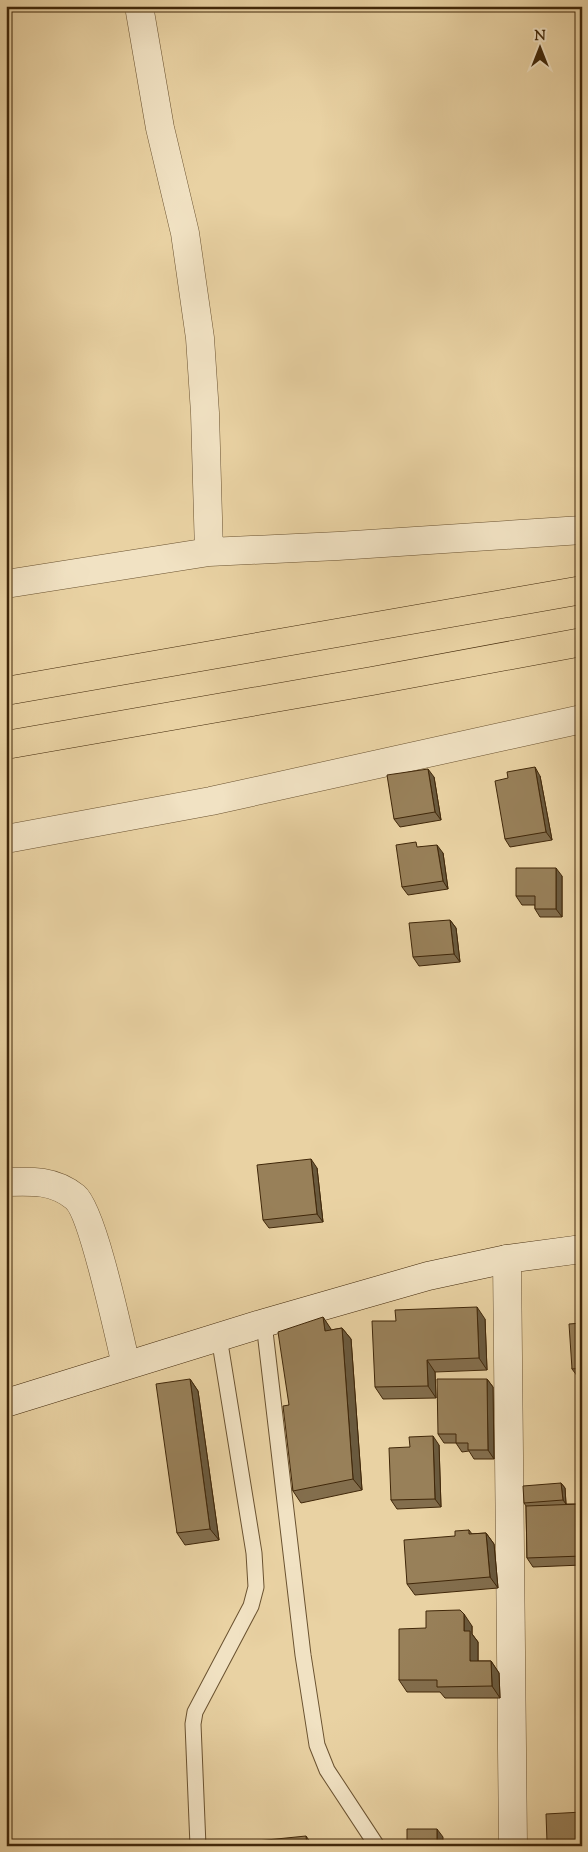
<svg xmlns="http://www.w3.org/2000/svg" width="588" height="1852" font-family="'Sorts Mill Goudy',serif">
<rect width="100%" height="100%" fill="#e9d2a3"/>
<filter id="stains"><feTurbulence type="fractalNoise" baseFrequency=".004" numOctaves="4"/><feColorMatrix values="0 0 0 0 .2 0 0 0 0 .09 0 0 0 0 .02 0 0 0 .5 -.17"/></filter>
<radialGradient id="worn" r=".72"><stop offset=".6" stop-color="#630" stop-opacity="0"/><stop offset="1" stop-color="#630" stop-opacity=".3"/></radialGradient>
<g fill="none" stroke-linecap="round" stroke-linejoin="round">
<defs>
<path id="lane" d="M264,1323L303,1655L317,1745L327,1770L377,1846
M198,1846L193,1724L195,1712L251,1606L256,1587L254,1553L219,1337"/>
<path id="street" d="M139,6L160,128L185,233L200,338L205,413L209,552
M6,584L209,552L338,546L582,530
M6,839L211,801L582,719
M6,1182C32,1181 54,1180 75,1197C93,1212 119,1336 126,1365
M507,1259L513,1846"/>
<path id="secondary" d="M6,1403L264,1323L428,1276L507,1259L582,1249"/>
<path id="highway" d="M6,691L582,590
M6,745L372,681L582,642"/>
</defs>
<use href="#lane" stroke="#6a5230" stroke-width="17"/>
<use href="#street" stroke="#6a5230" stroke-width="29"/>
<use href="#secondary" stroke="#402709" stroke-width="29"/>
<use href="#highway" stroke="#402709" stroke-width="29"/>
<use href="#lane" stroke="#f1e2c3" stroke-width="15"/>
<use href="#street" stroke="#f1e2c3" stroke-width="28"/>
<use href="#secondary" stroke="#f1e2c3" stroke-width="28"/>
<use href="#highway" stroke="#e9d2a3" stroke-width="28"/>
</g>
<path fill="#836e4d" stroke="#402709" d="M540,776L552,840L510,847L505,839Z
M434,777L441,820L400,827L394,819Z
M420,847L443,853L448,889L408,895L402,887Z
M562,876V917H540L535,909V905H522L516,896Z
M450,920L456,928L460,962L419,966L413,957Z
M317,1168L323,1222L269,1228L263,1220Z
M323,1317L331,1330L342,1328L351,1339L362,1490L301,1503L293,1491L289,1405Z
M485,1319L487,1370L435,1372L436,1398L383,1399L375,1387Z
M582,1323V1377H578L572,1369Z
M190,1379L198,1391L219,1540L185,1545L177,1533Z
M487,1379L493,1387L494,1459H474L469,1451L462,1452L456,1443H444L438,1434Z
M439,1445L441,1507L397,1509L391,1500L410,1447Z
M561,1483L565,1488L566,1504H581L582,1505V1565L533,1567L527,1558L526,1506L524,1503Z
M469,1530L472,1534L486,1533L494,1544L498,1588L415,1595L407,1584L455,1536Z
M472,1626V1634L478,1642V1661H491L499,1673L500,1698H445L440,1692H407L399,1680L426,1628Z
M582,1812V1846H550L547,1842Z"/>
<path fill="#6a5a3e" stroke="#402709" d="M535,767L540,776L552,840L546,832Z
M428,769L434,777L441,820L435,812Z
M437,845L443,853L448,889L443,881Z
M556,868L562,876V917L556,909Z
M450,920L456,928L460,962L454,954Z
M311,1159L317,1168L323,1222L317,1214Z
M477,1307L485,1319L487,1370L479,1358Z
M323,1317L331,1329L334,1343L325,1331Z
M342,1328L351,1339L362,1490L353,1479Z
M427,1360L435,1372L436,1398L428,1386Z
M190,1379L198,1391L219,1540L210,1529Z
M487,1379L493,1387L494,1459L488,1450Z
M433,1436L439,1445L441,1507L435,1499Z
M561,1483L565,1488L566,1504L563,1500Z
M486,1533L494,1544L498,1588L490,1577Z
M464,1614L472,1626V1634L478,1642V1673L470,1661L464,1631Z
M491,1661L499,1673L500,1698L492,1686Z
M437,1829L443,1837V1846H437Z
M306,1836L313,1846H307Z"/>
<path fill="#988059" stroke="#402709" d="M535,767L546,832L505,839L495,781L508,778L507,772Z
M428,769L435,812L394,819L387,775Z
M416,842L417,847L437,845L443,881L402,887L396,845Z
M516,868H556V909H535V896H516Z
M450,920L454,954L413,957L409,923Z
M311,1159L317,1214L263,1220L257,1165Z
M477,1307L479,1358L427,1360L428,1386L375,1387L372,1321H396L395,1310Z
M323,1317L325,1331L342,1328L353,1479L293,1491L283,1406L289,1405L278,1332Z
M582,1323V1368L572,1369L569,1324Z
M190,1379L210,1529L177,1533L156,1384Z
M437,1379H487L488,1450H468V1443H456V1434H438Z
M433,1436L435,1499L391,1500L389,1448L410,1447L409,1437Z
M561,1483L563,1500L524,1503L523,1486Z
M581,1504L582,1556L527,1558L526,1506Z
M469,1530V1534L486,1533L490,1577L407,1584L404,1540L455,1536V1531Z
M460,1610L464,1614V1631H470V1661H491L492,1686L437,1687V1680H399V1629L426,1628V1611Z
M582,1812V1841L547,1842L546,1814Z
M407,1829H437V1846H407Z
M306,1836L307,1846H217V1845Z"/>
<rect width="588" height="1852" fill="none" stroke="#e9d2a3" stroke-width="25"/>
<rect x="8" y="8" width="573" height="1837" fill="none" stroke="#402709" stroke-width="2.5"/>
<rect x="12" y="12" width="563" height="1827" fill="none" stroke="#402709"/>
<g transform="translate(540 48)" stroke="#f1e2c3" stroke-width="4" paint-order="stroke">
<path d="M0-4L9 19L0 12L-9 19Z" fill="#402709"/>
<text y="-8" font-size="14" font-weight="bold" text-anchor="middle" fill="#402709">N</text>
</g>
<rect width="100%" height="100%" filter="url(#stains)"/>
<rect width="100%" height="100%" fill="url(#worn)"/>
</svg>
